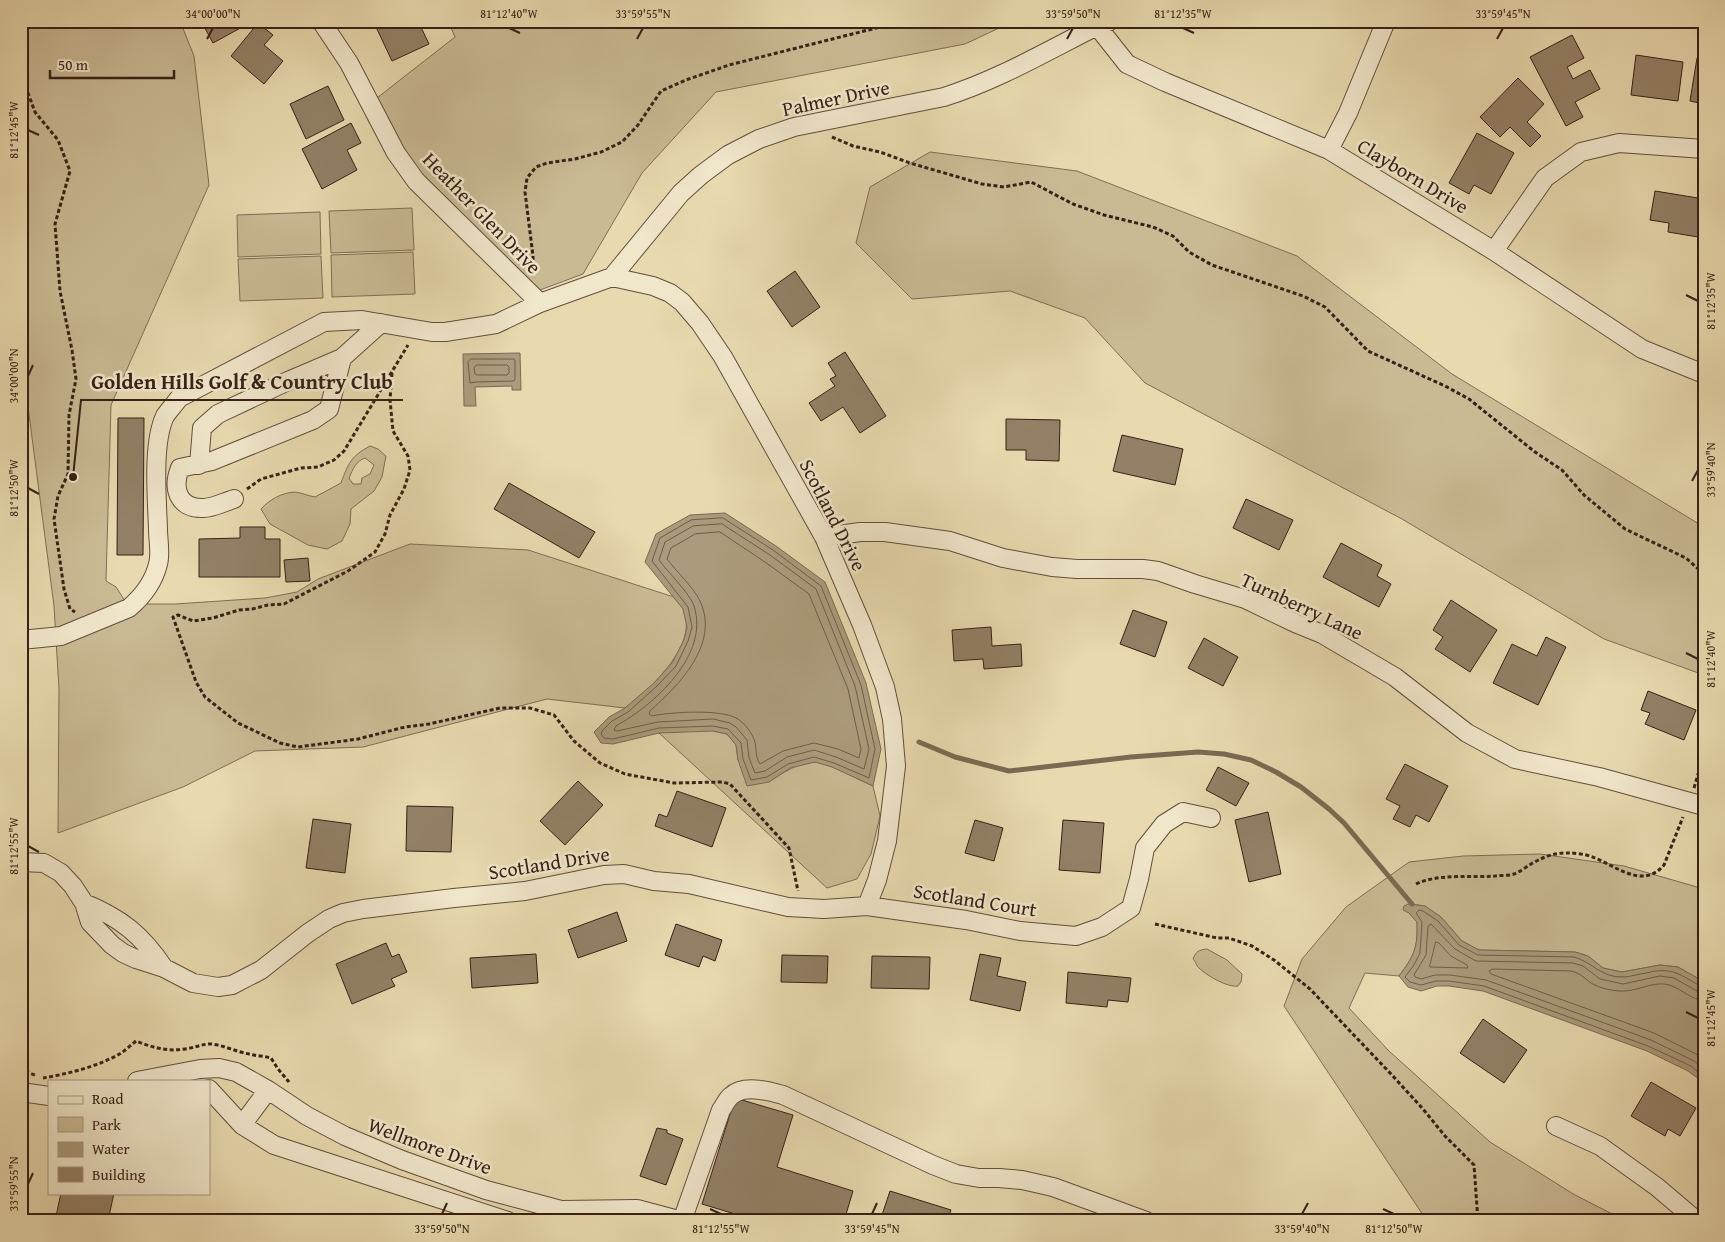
<svg xmlns="http://www.w3.org/2000/svg" width="1725" height="1242" font-family="'Gentium Book Plus',serif">
<rect width="100%" height="100%" fill="#e8d9ae"/>
<filter id="stains"><feTurbulence type="fractalNoise" baseFrequency=".004" numOctaves="4"/><feColorMatrix values="0 0 0 0 .2 0 0 0 0 .09 0 0 0 0 .02 0 0 0 .5 -.17"/></filter>
<radialGradient id="worn" r=".72"><stop offset=".6" stop-color="#630" stop-opacity="0"/><stop offset="1" stop-color="#630" stop-opacity=".3"/></radialGradient>
<path fill="#caba94" stroke="#806d56" fill-rule="evenodd" d="M21,21H180L194,56L209,185L111,405L106,581L116,587L127,604H175L265,598L297,592L318,579L410,544L528,550L674,597C677,601 682,605 683,609C695,636 672,663 655,682L713,731L727,734L736,745L738,760L769,782C781,774 800,761 815,762C830,763 859,780 873,786L880,816L871,854L857,879L827,888L659,733L625,708L547,699L363,747L255,751L183,787L58,833L59,689L54,606L21,353Z
M448,21H1014L965,44L716,92L642,173L583,274L540,290L421,173L401,147L377,98L455,37Z
M930,152L1077,171L1297,256L1452,374L1704,527V675L1604,639L1402,519L1145,383L1085,318L1010,291L912,299L856,243L870,187Z
M412,208L414,250L331,253L329,211Z
M320,212L321,254L238,257L237,215Z
M413,252L415,294L332,297L331,255Z
M321,256L323,298L240,301L238,259Z
M370,446L378,449L386,456L382,477L374,491L351,509L350,524L342,541L327,549L308,545L270,524L261,509C269,500 281,493 294,492C300,492 308,496 315,497L341,483C348,464 351,456 370,446ZM365,458L374,465L370,474L362,478L361,484H353L349,478C353,469 356,461 365,458Z
M1540,854L1624,866L1704,889V982L1678,967L1660,965L1622,972L1603,968L1588,956L1575,952L1479,950L1462,941L1441,917L1425,906L1412,904L1409,913L1417,922C1418,949 1414,956 1399,976L1365,973L1349,1008L1389,1051L1490,1142L1575,1195L1626,1221H1427L1284,1006L1302,959L1346,907L1409,862L1463,856Z
M1207,949L1227,960L1242,974L1241,982L1238,986C1228,988 1205,975 1197,966C1197,966 1194,959 1193,959C1196,951 1199,950 1207,949Z"/>
<path fill="#ab9a7b" stroke="#7c6953" d="M520,353L521,390H512V386L475,387L476,406H464L463,354Z
M725,513L776,546L825,582L866,683L881,749L873,786L832,767L815,762L790,768L769,782L747,786L738,760L736,745L727,734L713,731L659,733L613,744L601,743L594,732L609,717L625,708L655,682L672,663L684,640L687,627L683,609L645,562L656,534L690,515Z
M1408,904L1425,906L1441,917L1462,941L1479,950L1575,952L1588,956L1603,968L1622,972L1660,965L1678,967L1704,982V1083L1688,1071L1647,1051L1483,991L1449,986H1437L1421,991L1408,987L1399,976C1414,956 1418,948 1417,922L1409,913L1403,910L1404,906Z"/>
<g fill="none" stroke-linecap="round" stroke-linejoin="round">
<path stroke="#705d49" stroke-width="1" d="M471,359H514L515,361V380L513,381L476,382L470,383L468,362Z
M477,365H507L509,367V373L507,375H477L475,374L474,368Z
M723,518L773,550L821,586L861,685L875,749L869,778L834,763L814,757L788,764L767,777L751,780L743,759L741,743L728,729L713,726L659,728L613,739L604,738L601,734L602,731L612,721L628,712L658,685L676,666L688,641L692,627L688,607L652,561L660,538L691,520Z
M722,524L770,555L816,589L855,686L869,749L864,769L836,757L814,750L787,757L765,771L755,773L749,758L747,740L736,727L730,723L713,719L658,722L617,731L614,730L616,726C654,705 710,655 694,606C691,595 667,571 659,560L665,542L693,526Z
M720,532L765,562L809,594L848,689L861,749L859,758L838,749L814,743L783,751L760,764C754,756 758,744 752,735C749,729 742,721 736,718C720,709 670,712 652,716L649,714L650,711C679,685 720,644 700,601C694,588 676,571 667,559L671,548L695,534Z
M1436,942L1439,943L1451,956L1467,965L1468,968L1430,967V965Z
M1704,986H1700C1678,973 1671,967 1646,973C1638,974 1630,977 1623,977C1602,978 1592,962 1574,957L1478,955L1459,945L1438,921L1423,911L1419,910L1416,913L1422,922L1420,953L1414,965L1405,977L1410,982L1421,985L1436,981H1449L1484,986L1648,1046L1691,1066L1704,1077
M1704,993L1697,991L1674,978L1660,976L1623,984L1600,979L1583,966L1573,963L1476,961L1455,949L1431,924L1428,926L1426,955L1414,975L1415,977L1421,979L1435,975H1450L1486,980L1651,1040L1694,1061L1704,1069
M1704,1000C1691,1000 1683,990 1672,986C1655,979 1638,992 1621,991C1613,991 1599,988 1591,983C1584,978 1580,973 1571,971L1492,969L1489,971L1491,974L1654,1033L1696,1054L1704,1059"/>
<path stroke="#7c6953" stroke-width="5" d="M919,742L955,757L1009,771L1131,757L1198,752L1224,754L1251,760L1276,772L1301,787L1329,809L1344,823L1412,904"/>
</g>
<path fill="#938066" stroke="#362017" d="M201,21H244L246,25L213,43Z
M388,21H418L429,44L392,61L376,27Z
M258,23L273,35L264,45L283,61L264,84L231,56Z
M1572,35L1584,58L1567,67L1573,79L1590,70L1600,89L1575,102L1583,117L1566,126L1530,57Z
M1636,55L1683,62L1678,101L1631,95Z
M1697,58L1704,59V104L1690,101Z
M1518,78L1544,104L1527,122L1541,136L1530,147L1510,127L1500,137L1480,117Z
M328,86L344,120L306,139L290,104Z
M351,123L361,143L347,150L357,170L322,189L302,149Z
M1477,133L1514,153L1491,194L1474,185L1469,194L1449,183Z
M1655,191L1704,199V238L1668,232L1669,223L1650,220Z
M795,271L820,307L792,327L767,291Z
M845,352L886,416L860,433L843,407L821,421L809,403L835,386L830,379L836,376L828,363Z
M118,418H144L143,555H117Z
M1006,419L1060,420L1059,461L1026,460V450H1006Z
M1122,435L1183,449L1175,485L1113,471Z
M509,483L595,532L579,558L494,509Z
M1246,499L1293,520L1279,550L1233,528Z
M240,527H265V539H280V577H199V539L240,538Z
M1341,543L1382,565L1377,576L1391,584L1379,607L1323,577Z
M308,558L310,581L286,582L284,560Z
M1451,600L1497,630L1470,672L1435,649L1443,637L1433,630Z
M1133,610L1167,622L1155,657L1120,644Z
M991,627L992,646L1021,644L1022,666L984,669L983,659L954,661L952,630Z
M1546,637L1566,647L1538,705L1493,683L1512,644L1537,656Z
M1204,638L1238,657L1223,686L1188,668Z
M1648,691L1696,710L1684,740L1645,724L1650,713L1641,710Z
M1405,764L1448,786L1429,822L1416,815L1410,827L1393,819L1400,806L1386,799Z
M1218,767L1249,783L1236,806L1206,790Z
M578,781L603,805L565,845L540,821Z
M677,791L726,808L712,847L655,826L659,814L667,817Z
M407,806L453,807L451,852L406,851Z
M1268,812L1281,874L1249,882L1235,820Z
M313,819L351,824L345,873L306,868Z
M975,820L1003,828L994,861L965,853Z
M1063,820L1104,823L1100,873L1059,870Z
M617,912L627,941L578,958L568,930Z
M676,924L722,940L715,961L703,956L699,967L665,955Z
M386,943L392,957L399,954L407,972L391,979L395,986L352,1004L336,964Z
M536,954L538,983L472,988L470,958Z
M980,954L1001,958L997,976L1026,982L1020,1011L970,1000Z
M782,955L828,956L827,983L781,982Z
M872,956L930,957L929,989L871,988Z
M1068,972L1131,978L1128,1002L1108,1000L1107,1007L1066,1003Z
M1483,1019L1527,1050L1504,1083L1460,1053Z
M1651,1082L1696,1108L1680,1136L1668,1129L1665,1136L1631,1116Z
M735,1098L793,1115L777,1167L853,1191L844,1221H758L702,1204Z
M657,1128L667,1130V1133L683,1139L666,1185L640,1176Z
M890,1191L951,1210L947,1221H880Z
M61,1193H114L108,1221H55Z
M1007,1214L1029,1221H1005Z"/>
<g fill="none" stroke-linecap="round" stroke-linejoin="round">
<defs>
<path id="minor" d="M321,21L349,63L396,153L416,181L540,303
M1097,26L1127,64L1165,82L1329,150L1494,251L1642,349L1704,374
M1329,150L1348,113L1386,21
M1494,251L1545,178L1581,152L1619,143L1704,149
M612,277L681,193L701,175L728,155L759,139L794,127L944,97C998,80 1047,51 1097,26L1110,21
M199,465L202,428L218,414L288,381L342,358L381,323
M234,499C224,502 213,508 203,508C178,509 172,488 180,468L212,461L313,420L329,409L342,358
M824,537L860,532H885L950,541L1003,558L1052,567L1077,569H1143L1158,571L1195,584L1245,599L1295,623L1322,634L1395,677L1467,733L1515,759L1599,777L1704,806
M21,640L61,636L129,608C143,596 154,581 158,564C161,554 158,540 158,529C157,499 152,443 165,416C169,410 175,404 179,398L324,322L362,320L432,332H445L496,324L540,303L612,277L653,286L670,293L682,302L700,323L723,357L824,537L862,625L885,687L892,719L896,766L887,841L877,880L867,906
M21,862L44,863L61,873L73,886L84,903L90,922L112,945L123,953L136,959L164,968L193,983L218,987L232,985L261,970L308,933L329,919L343,913L363,909L454,898L525,891L604,875L624,874L654,881L689,884L788,907L824,909L867,906L966,920L1020,931L1076,936L1102,927L1131,908L1139,879L1145,848L1164,824L1183,812L1211,818
M84,903C121,918 142,935 164,968
M137,1081L200,1069L219,1068L236,1072L268,1090L307,1116L345,1136L402,1160L486,1190L561,1210L637,1209L682,1221
M209,1089L242,1125L274,1145L508,1221
M21,1092L49,1096
M242,1125L268,1090
M1556,1126L1600,1146L1657,1187L1697,1221
M682,1221L721,1110C724,1106 727,1099 731,1096C744,1084 768,1091 783,1095L933,1165L956,1174L979,1178H999L1022,1180L1053,1187L1146,1221"/>
</defs>
<use href="#minor" stroke="#624e3d" stroke-width="20"/>
<path stroke="#362017" stroke-width="3" stroke-dasharray="4 2.5" stroke-linecap="butt" d="M21,74L35,112L58,140L70,171L55,224L60,291L72,350L76,379L69,415L68,474L58,496L54,519L64,589L70,609L75,612
M832,137L853,146L880,152L910,163L982,184L1004,187L1031,182L1073,204L1104,215L1153,227L1173,236L1189,252L1212,265L1303,296L1325,307L1368,351L1445,386L1469,399L1535,452L1562,470L1584,495L1625,529L1686,558L1704,574
M533,273V256L525,192L527,178L536,167L547,163L575,159L601,152L622,142L638,125L661,91L686,80L729,65L884,26L893,21
M392,373L390,400L393,431L408,456L410,470L404,489L390,515L385,534L375,552L348,571L284,604L268,605L252,609L239,610L213,618L193,621L178,615L173,617L196,682L205,697L238,723L280,743L298,747L358,739L405,727L429,724L500,708H530L554,715L574,741L600,763L625,774L674,783L723,782L730,784L789,848L798,891
M247,489L261,479L301,468L318,467L334,460L344,451L408,345
M1694,788L1704,754
M1416,884C1439,873 1471,878 1495,876C1501,875 1509,876 1514,874C1520,872 1526,867 1531,864C1548,854 1561,851 1581,854C1608,857 1639,894 1664,865L1683,817
M1155,924L1217,938H1229L1252,946L1274,960L1310,989L1391,1074L1423,1109L1445,1136L1474,1165L1478,1221
M21,1066L27,1072L37,1076
M43,1078C67,1074 100,1066 121,1053C126,1050 131,1045 136,1041C151,1047 167,1052 185,1049C194,1048 201,1044 211,1044C223,1045 237,1052 249,1054C256,1056 264,1056 271,1058L278,1069L289,1082"/>
<use href="#minor" stroke="#f0e6ca" stroke-width="18"/>
</g>
<path fill="none" stroke="#362017" stroke-width="2" d="M509,28L520,33M1183,28L1194,33M207,39L213,28M637,39L643,28M1067,39L1073,28M1497,39L1503,28M28,130L39,135M1686,295L1698,301M28,376L33,365M1692,481L1698,470M28,488L39,494M1686,653L1698,659M28,846L39,852M1686,1012L1698,1018M28,1184L33,1173M710,1209L721,1214M1383,1209L1394,1214M442,1214L447,1203M872,1214L877,1203M1302,1214L1308,1203"/>
<g text-anchor="middle" stroke-width="5" stroke-linejoin="round" paint-order="stroke">
<g font-size="20" fill="#362017" stroke="#f0e6ca">
<text transform="translate(836 98) rotate(-12)" y="7">Palmer Drive</text>
<text transform="translate(1413 176) rotate(31)" y="7">Clayborn Drive</text>
<text transform="translate(482 213) rotate(46)" y="7">Heather Glen Drive</text>
<text transform="translate(833 515) rotate(63)" y="7">Scotland Drive</text>
<text transform="translate(1302 606) rotate(25)" y="7">Turnberry Lane</text>
<text transform="translate(549 863) rotate(-9)" y="7">Scotland Drive</text>
<text transform="translate(975 900) rotate(9)" y="7">Scotland Court</text>
<text transform="translate(430 1146) rotate(20)" y="7">Wellmore Drive</text>
</g>
</g>
<path fill="none" stroke="#362017" stroke-width="2" d="M73 477L81 400H403"/>
<circle fill="#362017" stroke="#f0e6ca" stroke-width="2" cx="73" cy="477" r="5"/>
<g font-size="21" text-anchor="middle" font-weight="bold" fill="#362017" stroke="#f0e6ca" stroke-width="5" stroke-linejoin="round" paint-order="stroke">
<text x="242" y="389">Golden Hills Golf &amp; Country Club</text>
</g>
<rect width="1725" height="1242" fill="none" stroke="#e8d9ae" stroke-width="55"/>
<rect x="48" y="1080" width="162" height="115" fill="#f0e6ca" stroke="#a69782"/>
<rect x="58" y="1096" width="25" height="8" fill="#f0e6ca" stroke="#a69782"/>
<text x="92" y="1104" font-size="15" fill="#362017">Road</text>
<rect x="58" y="1117" width="25" height="15" fill="#caba94" stroke="#a69782"/>
<text x="92" y="1130" font-size="15" fill="#362017">Park</text>
<rect x="58" y="1142" width="25" height="15" fill="#ab9a7b" stroke="#a69782"/>
<text x="92" y="1154" font-size="15" fill="#362017">Water</text>
<rect x="58" y="1167" width="25" height="15" fill="#938066" stroke="#a69782"/>
<text x="92" y="1180" font-size="15" fill="#362017">Building</text>
<path d="M50 70v8h124v-8" fill="none" stroke="#362017" stroke-width="2.5"/>
<text x="58" y="70" font-size="15" fill="#362017" stroke="#f0e6ca" stroke-width="4" paint-order="stroke">50 m</text>
<rect x="28" y="28" width="1670" height="1186" fill="none" stroke="#362017" stroke-width="2"/>
<g font-size="12" text-anchor="middle" fill="#362017">
<text x="213" y="18">34°00'00"N</text>
<text x="509" y="18">81°12'40"W</text>
<text x="643" y="18">33°59'55"N</text>
<text x="1073" y="18">33°59'50"N</text>
<text x="1183" y="18">81°12'35"W</text>
<text x="1503" y="18">33°59'45"N</text>
<text transform="translate(14 130) rotate(-90)" y="4">81°12'45"W</text>
<text transform="translate(1711 301) rotate(-90)" y="4">81°12'35"W</text>
<text transform="translate(14 376) rotate(-90)" y="4">34°00'00"N</text>
<text transform="translate(1711 470) rotate(-90)" y="4">33°59'40"N</text>
<text transform="translate(14 488) rotate(-90)" y="4">81°12'50"W</text>
<text transform="translate(1711 659) rotate(-90)" y="4">81°12'40"W</text>
<text transform="translate(14 846) rotate(-90)" y="4">81°12'55"W</text>
<text transform="translate(1711 1018) rotate(-90)" y="4">81°12'45"W</text>
<text transform="translate(14 1184) rotate(-90)" y="4">33°59'55"N</text>
<text x="442" y="1233">33°59'50"N</text>
<text x="721" y="1233">81°12'55"W</text>
<text x="872" y="1233">33°59'45"N</text>
<text x="1302" y="1233">33°59'40"N</text>
<text x="1394" y="1233">81°12'50"W</text>
</g>
<rect width="100%" height="100%" filter="url(#stains)"/>
<rect width="100%" height="100%" fill="url(#worn)"/>
</svg>
